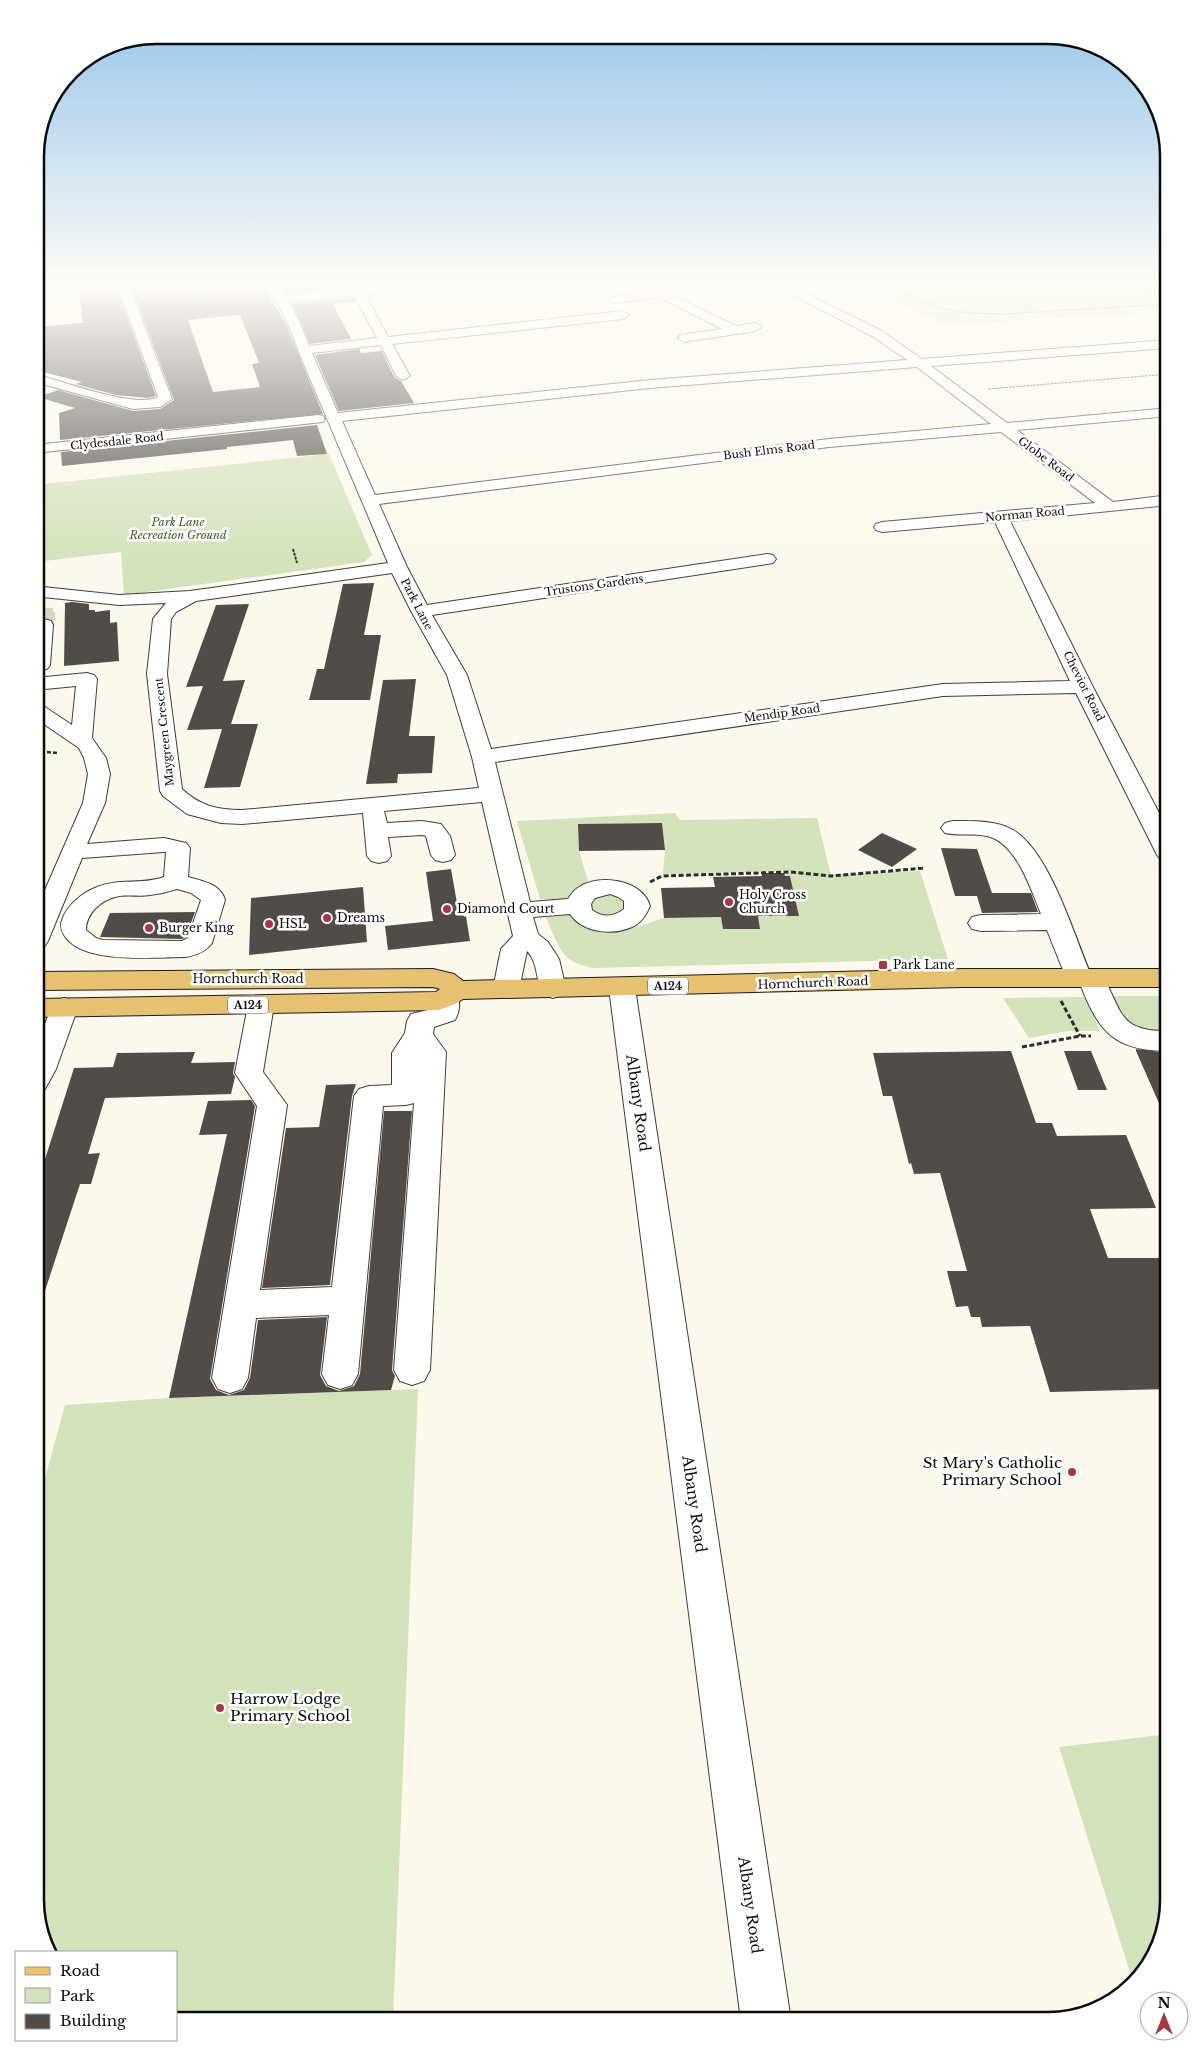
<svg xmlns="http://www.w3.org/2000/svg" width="1204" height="2056" font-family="'Libre Baskerville',serif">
<rect width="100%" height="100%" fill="#fdf8ec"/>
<path fill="#d2e2ba" d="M861,284H1169V311L946,325Z
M329,454L372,555L364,562L124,595L121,552L35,562V485Z
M675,813L680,820L817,818L831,875L920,871L948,959L594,968C585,966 575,964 568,958C559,951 548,923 544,911L567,910L610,931L627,930L664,918L721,917L723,929H760L758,916L799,915L790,876H785L784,873H790V871L663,874L665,850L662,823L578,824L579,851L588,881C577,900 560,902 540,899L517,821Z
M612,894L626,901L624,913L606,917L591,911L589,904C594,895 603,895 612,894Z
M1110,996H1169V1034L1134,1028L1121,1018Z
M1086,997L1100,1031H1068L1029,1038L1003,998Z
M418,1389L393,2021H176V1952H47L35,1901V1515L65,1405L169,1398Z
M1169,1734V1901L1149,1967L1133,1982L1059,1747Z"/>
<path fill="#524c49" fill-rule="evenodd" d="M93,284H115L156,396L147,398L116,395L75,384L82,382L35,370V327L83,323L79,288L80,285Z
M130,284H262L286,324L323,414L60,440L59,413L75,408L38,397L58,390L133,411L160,409L174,400ZM240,315L259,363L252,364L260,387L213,392L188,320Z
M278,284H375L285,293Z
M353,297L356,302L333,304L351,339L310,344L292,304Z
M359,349L361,353L382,351L394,377L401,381L414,403L339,411L315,355Z
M317,425L327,454L297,456L293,440L227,447V449L62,466L61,452Z
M374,583L364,635H381L370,700H309L317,669H324L343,584Z
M72,602L89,604V610H95V612L110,610V623L117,622L119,661L64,666L65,603Z
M249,604L223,681L245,680L231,724H258L240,787L204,788L222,729L187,730L203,686L186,687L216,605Z
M416,679L409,736H435L432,773L398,774L397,783L366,784L383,680Z
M662,823L665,850L579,851L578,824Z
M882,833L917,849L892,867L858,850Z
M941,848L977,849L992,893H1031L1038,912L982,913L977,896H955Z
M451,869L458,909L462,908L464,917L466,916L470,941L388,950L385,926L433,921L426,872Z
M762,873H784L785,876H790L799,916H758L760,929H723L721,917L664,918L661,888L715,887L713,877L762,876Z
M363,887L367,942L249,955L251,898Z
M195,912L186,937L182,939L100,937L110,913Z
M1136,1049L1169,1053V1126L1136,1051Z
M1011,1051L1036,1123H1052L1057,1136L1126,1135L1156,1208L1090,1209L1108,1258H1169V1389L1050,1392L1030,1326L982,1327L980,1317H971L968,1306L956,1307L947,1271H967L940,1173L914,1174L911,1163L909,1164L892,1096H883L873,1053Z
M1064,1051H1091L1107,1090H1078Z
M195,1052L191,1063L235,1062L233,1073L235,1077L231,1094L105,1098L88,1154L100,1153L91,1184H80L40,1306H35V1175H40L74,1068L113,1067L117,1053Z
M356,1084L352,1096L330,1285L262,1288L286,1128L319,1127L326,1085Z
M251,1100L255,1106L210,1379L216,1390L229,1395L244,1390L250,1378L258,1320L327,1317L320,1375L326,1386L339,1391L354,1386L360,1374L384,1111H412L392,1370L395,1376L391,1390L169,1398L227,1134L199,1135L208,1101Z"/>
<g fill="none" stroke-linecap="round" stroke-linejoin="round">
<path stroke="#d9d4ca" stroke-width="16" stroke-dasharray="16 8" stroke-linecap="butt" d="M45,612V608"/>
<path stroke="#d9d4ca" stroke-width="21" stroke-dasharray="21 11" stroke-linecap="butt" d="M44,625L45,611"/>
<defs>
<path id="minor" d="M117,284H128L172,399L160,407L133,409L35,382V374C62,381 135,409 158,397Z
M264,284H276L284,295L398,284H433L428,287L365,294L388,337L623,311L629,315L623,319L392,344L410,376L403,380L396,376L381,345L312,353L338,413L650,380L907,360L872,336L775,286L774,284H787L880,330L922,359L1169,340V348L931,366L1007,423L1169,408V416L1017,430L1113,502L1169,495V505L1010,521L1093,687L1169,832V862L1161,860L1157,855L1076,693L943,696L495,762L530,902L568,899C571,894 574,890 579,887C600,873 643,880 650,906C647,913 643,920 636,925C616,936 583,934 570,914L533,917L538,934L548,942L559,959L566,989L562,995L553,998L544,995C535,982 539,963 527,951L519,989L515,995L506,998L497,995L493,989L501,949L513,936L482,802L384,811L387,823L422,821L441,824L450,836L455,855L451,860L443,862L435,860L431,855L426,836L422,835L388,837L391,856L387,861L379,863L371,861L367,856L363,813L242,824L221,823L187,814L163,796L160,791L147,674L153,619L166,603L119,605L43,597L37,596L35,590L43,587L119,595L190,591L388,563L298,350C290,325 280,305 264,284ZM354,295L377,338L309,346L300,323L289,302ZM917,367L991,424L829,439L375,495L342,421L650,388ZM1001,432L1095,503L882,522L876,524L874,527L876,530L882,532L995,522L1070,681L943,684L491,749L467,675L432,615L767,564L773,563L776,559L773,555L767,554L427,605L407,567L379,504L829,447ZM392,573L411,611L447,675L472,757L479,788L242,810C218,810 200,806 182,789L167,674L171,619L176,612L196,601ZM610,894L618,897L624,901V909C614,917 603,918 592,910L591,904L595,898Z
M662,284H672L673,288L669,294L736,326L756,323L762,327L756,331L684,342L678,338L680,335L722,329L659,297L614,303L608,300L614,297L659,290Z
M318,415L323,416L325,419L323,422L35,453V445Z
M44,619L51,621L53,625L50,665L47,669L35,670V624L37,621Z
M87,673L94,675L97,679L92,738L106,758L110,774L105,803L87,844L164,838L186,843L190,848L188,877C202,881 221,884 225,900L212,943C206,952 196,955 186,957C153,957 82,965 64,935C61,930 60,926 62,920C67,905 82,893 97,887C118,878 142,885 164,877L166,852H164L82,858L48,941L44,947L35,949V913L83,803L88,774L84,758L79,748L35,718V703L42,705L72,725L76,686L35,690V678ZM177,889L191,893L201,900L188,938L182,941L103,940L96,938L86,930C86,914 100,901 115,897C126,894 139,897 150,895C159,894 168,892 177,889Z
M953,821C972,821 996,820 1013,830C1049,851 1073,932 1089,970L1100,972C1123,1008 1115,1032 1169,1031V1051C1116,1051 1099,1033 1081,986L1070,984L1066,978L1047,930L981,931L972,929L968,923L972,917L981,915L1041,914C1031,890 1017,843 987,836C973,833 959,836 945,833L941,828L945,823Z
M622,979L631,982L635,988L791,2021H741L609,988L613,982Z
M446,989L455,992C461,1001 460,1011 455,1020L434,1027L433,1034L446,1052L430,1370L424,1381L412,1385L400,1381L394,1370L414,1103L406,1105L383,1106L358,1374L352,1385L340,1389L328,1385L322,1374L329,1315L256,1318L248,1378L242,1389L230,1393L218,1389L212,1378L257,1106L235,1073L248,1005L251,999L261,996L271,999L274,1005L263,1072L287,1105L260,1290L332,1287L354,1096L359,1089L369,1086L392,1085V1053L405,1033L407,1021L411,1014L432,1009L433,998L437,992Z
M64,998L74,1001L78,1007L56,1069L45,1089L35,1092V1049L54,1001Z"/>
<path id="major" d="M433,969L454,974L463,981L962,969H1169V987H962L463,999L455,1004L439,1010L35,1017V999L436,992L440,989L433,987L35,990V972Z"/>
</defs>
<use href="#minor" stroke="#3e3e3e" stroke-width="2"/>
<use href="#major" stroke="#1c1c1c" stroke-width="2"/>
<path stroke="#2d2d2d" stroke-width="1" stroke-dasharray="2.5 1" stroke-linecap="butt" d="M196,284L206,302
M884,284L924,302L945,309L968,313L1003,314L1169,304
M1116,284L1131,289L1169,296
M157,317L211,312L206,302L256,297
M988,389L1169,374"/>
<path stroke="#2d2d2d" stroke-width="2" stroke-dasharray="3 1" stroke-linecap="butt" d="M293,549L297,563"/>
<path stroke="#2d2d2d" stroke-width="2.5" stroke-dasharray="4 2" stroke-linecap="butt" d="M35,751L58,753"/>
<path stroke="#2d2d2d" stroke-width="3" stroke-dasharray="5 2.5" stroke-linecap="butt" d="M650,882L662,876L790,872L831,876L925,868
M1061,1001L1080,1036
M1022,1047L1080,1036H1091"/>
<use href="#minor" fill="#fff" fill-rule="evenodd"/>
<use href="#major" fill="#e7c172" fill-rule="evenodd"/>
</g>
<linearGradient id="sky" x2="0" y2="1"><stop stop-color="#94c4ea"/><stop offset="0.5" stop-color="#fefcf6"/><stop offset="1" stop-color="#fefcf6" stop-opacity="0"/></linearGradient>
<rect width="1204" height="572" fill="url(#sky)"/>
<g fill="#a93644" stroke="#fff" stroke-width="2">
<circle cx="729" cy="902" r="5"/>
<circle cx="447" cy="909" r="5"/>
<circle cx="327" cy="918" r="5"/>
<circle cx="269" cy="924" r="5"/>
<circle cx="149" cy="928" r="5"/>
<rect x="878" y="960" width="10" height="10" rx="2.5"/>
<circle cx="1072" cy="1472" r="5"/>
<circle cx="220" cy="1708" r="5"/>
</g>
<g text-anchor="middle" stroke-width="5" stroke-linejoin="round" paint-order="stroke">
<g font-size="11" fill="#0b0b0b" stroke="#fff">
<text transform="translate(117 441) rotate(-6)" y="4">Clydesdale Road</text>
<text transform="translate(769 450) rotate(-7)" y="4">Bush Elms Road</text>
<text transform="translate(1046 459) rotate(37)" y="4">Globe Road</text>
<text transform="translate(1025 514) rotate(-5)" y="4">Norman Road</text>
<text transform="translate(594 585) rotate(-8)" y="4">Trustons Gardens</text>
<text transform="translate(417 604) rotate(63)" y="4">Park Lane</text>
<text transform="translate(1084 686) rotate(63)" y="4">Cheviot Road</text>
<text transform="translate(782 713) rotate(-8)" y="4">Mendip Road</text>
<text transform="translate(164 732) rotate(-96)" y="4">Maygreen Crescent</text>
</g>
<g font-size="11" font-style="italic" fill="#345a25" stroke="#fff">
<text x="178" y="526">Park Lane<tspan x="178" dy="13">Recreation Ground</tspan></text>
</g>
<g fill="#fff" stroke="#545454" stroke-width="1">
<rect x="648" y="977.5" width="40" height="17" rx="4"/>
<rect x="228" y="996.5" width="40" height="17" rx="4"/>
</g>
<g font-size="11" font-weight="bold" fill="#0b0b0b">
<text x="668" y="990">A124</text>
<text x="248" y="1009">A124</text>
</g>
<g font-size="12" fill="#0b0b0b" stroke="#fff" text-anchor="start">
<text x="739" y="899">Holy Cross<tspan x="739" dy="14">Church</tspan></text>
<text x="457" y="913">Diamond Court</text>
<text x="337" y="922">Dreams</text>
<text x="279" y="928">HSL</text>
<text x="159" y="932">Burger King</text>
<text x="893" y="969">Park Lane</text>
</g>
<g font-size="12" fill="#0b0b0b" stroke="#fff">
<text x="248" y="983">Hornchurch Road</text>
<text transform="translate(813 983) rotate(-2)" y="4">Hornchurch Road</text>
</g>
<g font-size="15" fill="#0b0b0b" stroke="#fff">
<text transform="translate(638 1103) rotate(82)" y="5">Albany Road</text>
<text transform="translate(694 1504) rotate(82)" y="5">Albany Road</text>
<text transform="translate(750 1905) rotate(82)" y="5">Albany Road</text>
</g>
<g font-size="15" fill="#0b0b0b" stroke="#fff" text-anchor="end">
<text x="1062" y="1468">St Mary's Catholic<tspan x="1062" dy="17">Primary School</tspan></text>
<text x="230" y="1704" text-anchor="start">Harrow Lodge<tspan x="230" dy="17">Primary School</tspan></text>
</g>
</g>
<path d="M0 0H1204V2056H0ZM156 44H1048A112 112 0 0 1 1160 156V1900A112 112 0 0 1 1048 2012H156A112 112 0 0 1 44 1900V156A112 112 0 0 1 156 44Z" fill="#fff" fill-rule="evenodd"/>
<path fill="none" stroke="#0b0b0b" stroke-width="2.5" d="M156 44H1048A112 112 0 0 1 1160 156V1900A112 112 0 0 1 1048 2012H156A112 112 0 0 1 44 1900V156A112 112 0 0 1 156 44Z"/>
<rect x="15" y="1951" width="162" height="90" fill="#ffffff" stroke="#9d9d9d"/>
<rect x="25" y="1967" width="25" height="8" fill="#e7c172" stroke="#9d9d9d"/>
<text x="60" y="1976" font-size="15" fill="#0b0b0b">Road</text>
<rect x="25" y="1988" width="25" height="15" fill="#d2e2ba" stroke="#9d9d9d"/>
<text x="60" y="2001" font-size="15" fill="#0b0b0b">Park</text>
<rect x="25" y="2014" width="25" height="15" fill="#524c49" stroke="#9d9d9d"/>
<text x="60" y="2026" font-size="15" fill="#0b0b0b">Building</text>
<g transform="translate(1164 2016)"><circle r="24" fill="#ffffff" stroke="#9d9d9d"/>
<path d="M0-4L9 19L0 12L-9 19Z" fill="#a93644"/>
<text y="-8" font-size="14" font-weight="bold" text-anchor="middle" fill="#0b0b0b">N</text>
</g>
</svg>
